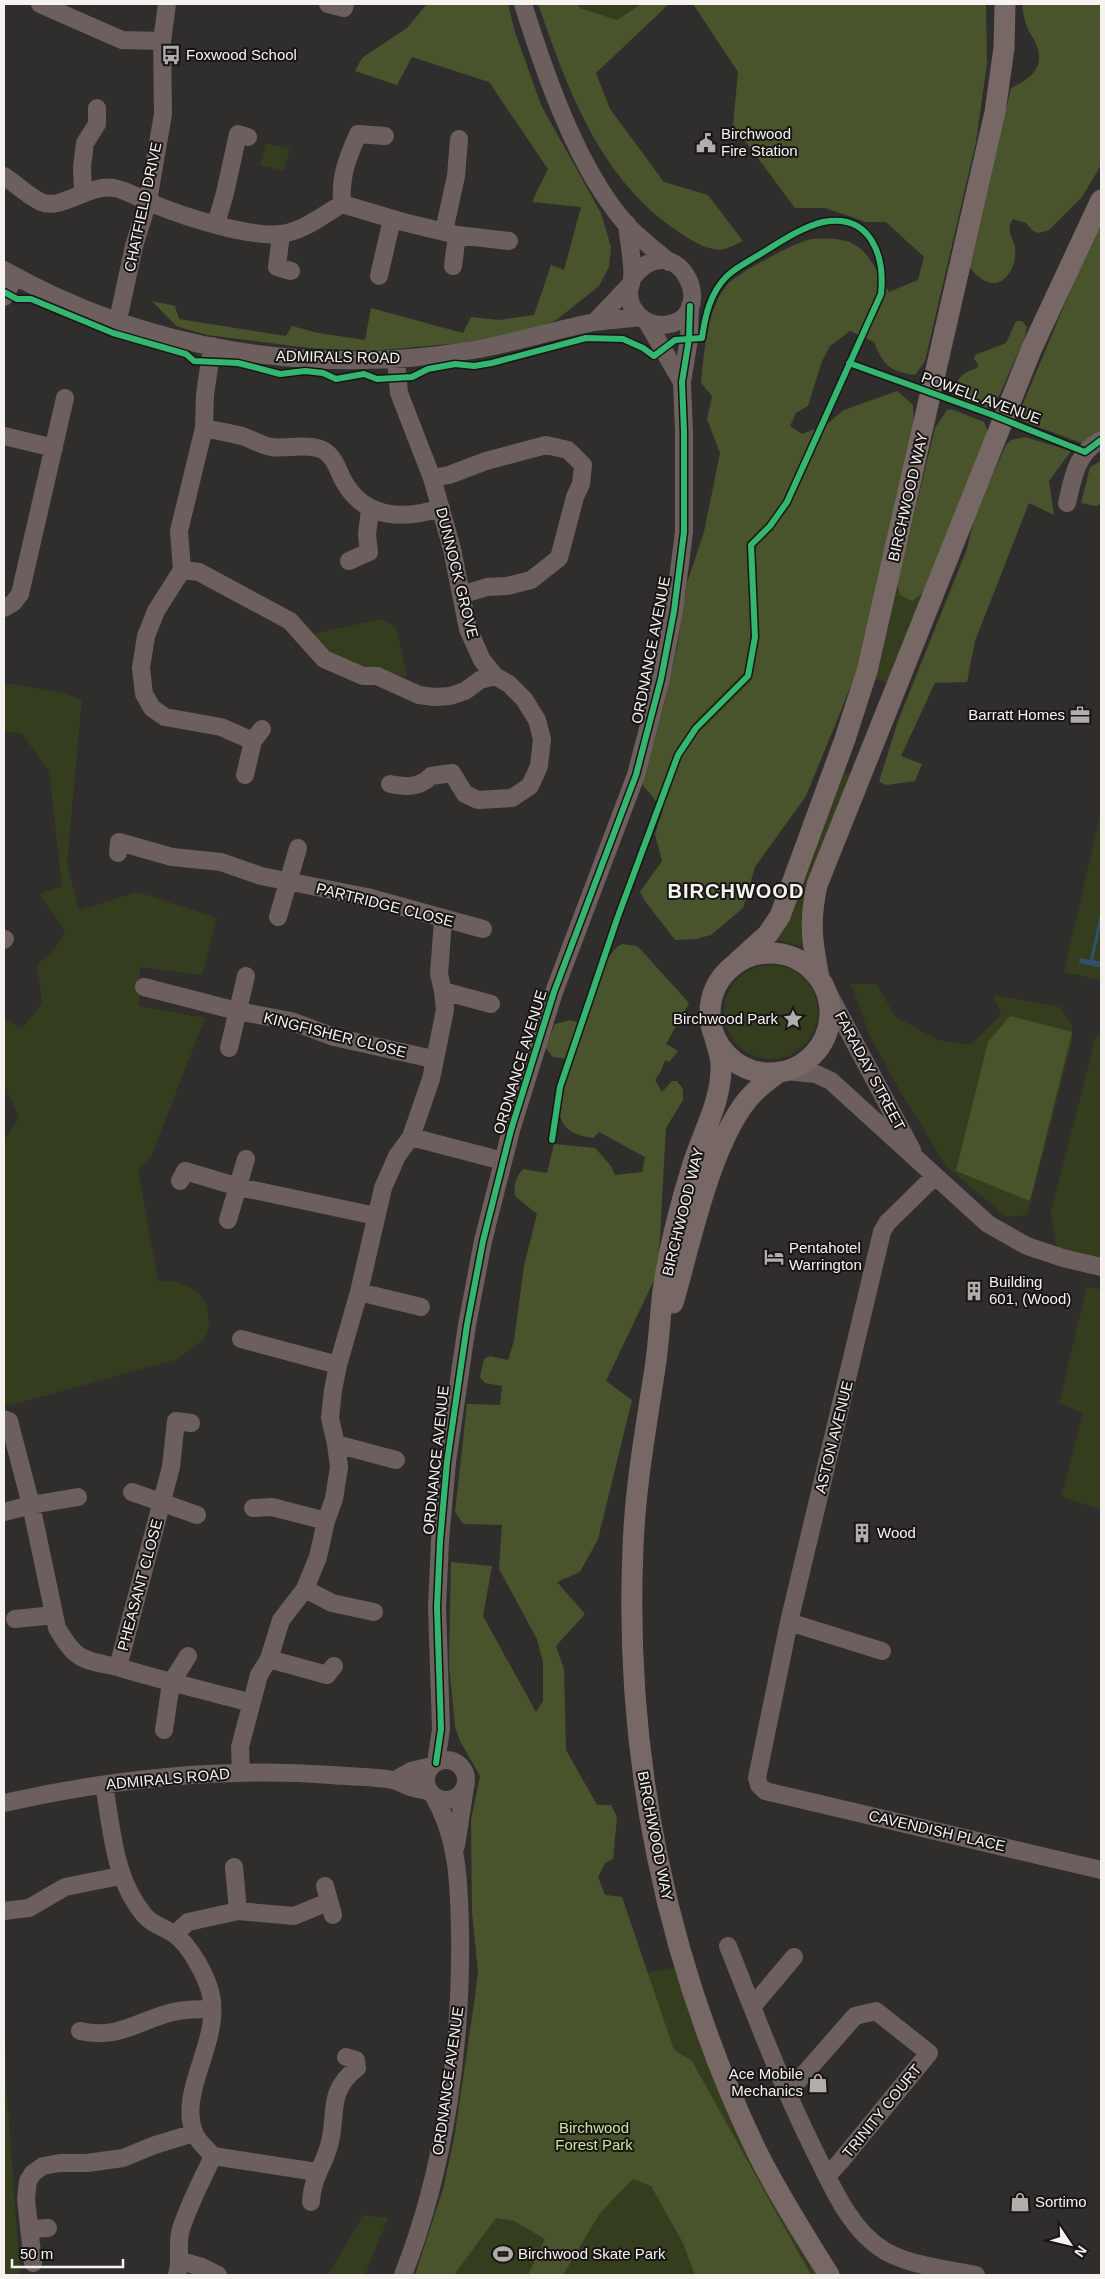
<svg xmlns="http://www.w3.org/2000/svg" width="1105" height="2279" font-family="Arial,sans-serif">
<rect width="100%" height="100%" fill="#302e2c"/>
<path fill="#343d1e" d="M578,4H641L617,20L580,8Z
M266,143L290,149L284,171L260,165Z
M897,584L925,592L890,684L874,678Z
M381,619L396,627L407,676L363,671L326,651L313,634Z
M4,683L63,693L82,700L67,863L79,910L138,892L217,918L202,975L140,967L139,1006L205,1018L151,1157L138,1169L158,1281H175L196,1290L207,1304L209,1325L204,1339L178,1359L4,1407V1141L19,1117L4,1084V1019L22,1029L42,1003L37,965L55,949L65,931L39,894L62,886L49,771L22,734L4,731Z
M843,772L853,775L802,931L803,947L776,939Z
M1101,811V980L1064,972Z
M724 1012a47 47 0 1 1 94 0a47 47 0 1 1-94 0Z
M851,984H876L896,1017L938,1040L970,1045L1001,1014L993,995L1060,1007L1072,1024V1042L1027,1215L1006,1217L946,1166L900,1091L870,1036Z
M1101,1031V1260L1057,1249L1051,1212L1096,1036Z
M1087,1286L1101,1290V1509L1061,1497L1083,1413L1059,1403Z
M677,1967L819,2275H417L445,2197L473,2006Z
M4,1987L6,2079L20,2275H4Z
M363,2215L388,2218L365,2275H328Z"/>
<path fill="#49542d" d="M427,4H508L515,32L541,105L601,213L611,247L609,267L599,286L555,321L522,332L461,343L371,351L309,348L207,335L176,326L152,301L175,306L179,319L286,336L292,326L318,333L365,340L371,308L463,333L471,317L499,320L534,315L551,265L564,270L581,207L532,202L548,169L489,82L412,57L397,85L355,71L362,58L407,28Z
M538,4H578L580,8L617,20L641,4H669L596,73L610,109L664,182L708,195L743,241C737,244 731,247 725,249C708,253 686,237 673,228C598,175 567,87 538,4Z
M693,4H986L987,63L976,142L925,361L915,375C889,371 884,366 874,342L850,331L830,346L822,361L808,406L796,413L790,426L802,434L827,424L844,410L897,391L913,405L914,424L855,676L806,796L755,867L743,908L711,935L696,939L675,940L645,901L640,892L662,861L655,834L663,810L642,784L664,704L677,648L687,583L704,532L720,453L707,419L712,396L701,383C704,354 707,306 728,284C738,273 797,241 812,239C821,238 837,238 846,241C867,246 879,275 889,292L918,280L924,257L886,222H866L825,208H795L733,125L738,72Z
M1022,4H1101V165L1082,197L1049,230L1039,233L1033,231L1026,223L1013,219C1005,230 1013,237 1015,248C1017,261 1010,280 996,283C985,284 977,276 970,268L1011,88C1031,79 1046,67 1036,44C1034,38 1029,33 1027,27C1024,20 1023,11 1022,4Z
M1101,218V436L1084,444L1022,421V406Z
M1016,321H1022L1027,327L1025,337L1000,394L989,410L952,395C954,381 963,372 977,368L978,364L974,359L975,355L1006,343Z
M951,409L984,422L988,432L925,591L912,601L900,595L897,584L935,428L947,410Z
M1025,437L1071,451L1049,481L1054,515L1029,503L975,641L967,682L935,683L901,756L922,764L915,781L887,785L879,782L898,721L967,549L975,514L1006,445L1011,440Z
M1101,461V504L1096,506L1081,503L1090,467Z
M622,944L637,946L642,951L689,1003L666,1044L678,1051L669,1062L665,1060L661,1071L655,1080L662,1092L672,1081H677L683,1089V1100L666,1128L658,1272L606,1381L632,1400L598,1539L580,1572L557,1582L585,1614L556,1646L564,1669L566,1750L597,1805H611L617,1817L613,1859L605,1863L598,1877L605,1895L622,1897L674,2050L692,2061L811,2275H695L683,2243L651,2186L633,2179L600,2213L563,2275H528L545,2239L514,2221L496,2218L454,2275H415L443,2189L455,2134L472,2019L478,1972L472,1912L471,1820L480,1776L460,1741L455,1727L449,1664L451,1562L492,1566L483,1616L536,1712L543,1701V1662L537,1639L499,1569L502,1525L463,1524L455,1512L467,1404L500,1405L502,1386L485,1383L480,1377L484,1359L490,1356L508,1360L514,1341L524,1266L537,1214L515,1196C513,1186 516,1177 523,1169L547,1173L554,1144L595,1148L611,1166L615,1175L642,1172L645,1157L599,1132L593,1138C543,1132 560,1094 572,1060L553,1057L545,1047L555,1024L570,1020L584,1024C591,1005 603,952 622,944Z
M1010,1016L1072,1032L1030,1201L956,1171L988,1042Z"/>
<path fill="#314f6e" d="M1101,909V926L1093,960L1101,962V968L1079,963L1080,958L1090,960Z"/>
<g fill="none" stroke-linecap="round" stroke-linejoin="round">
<path stroke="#6c5f5d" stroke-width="18" d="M40,4L122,40L162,41
M328,4L344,8L345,4
M523,4C545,74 577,168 626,224C639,238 655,250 669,262
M4,176C16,184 28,196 41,202C62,211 87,184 114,188C130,191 141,200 156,205C185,217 251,238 281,234C304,231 323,215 342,204L403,222L457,235L509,241
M83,192L82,167L85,143L97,124V108
M342,204C340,176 347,159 358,134L385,136
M216,224L225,193L238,134L248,137
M627,224C628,239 634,264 632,278C632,283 629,287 629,293C629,310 644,325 661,325C725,323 678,219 632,278
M444,231L456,176L459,139
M281,234L277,267L291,271
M453,266L457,235
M4,270C145,350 313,377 473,350C514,343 554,330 595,322C610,320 625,319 640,317
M379,276L392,219
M4,297L15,276
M118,320L134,246L148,201L163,114L162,41L167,4
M595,322L630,285
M647,322L682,382
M212,346L205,395L204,428L179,531L182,570L156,611L146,636L141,668L144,694L152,708L165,717L221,727L253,741
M204,428C217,431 230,433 242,436C251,439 261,445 271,447C285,449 302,444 317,448C335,452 337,471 346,485C368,520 406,519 441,508
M4,436L54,448
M432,478L449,475L486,461L546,445L568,450L583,465L581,484L575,497L559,558L531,580L507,586L487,587L461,595
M1067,503C1073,478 1076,453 1101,440
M349,561L369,552L367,535L370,508
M182,570L199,572L290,621L324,659L363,676H377L419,695L434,697L450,696L465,691L480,680L495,676
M4,608L13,603L20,594L65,398
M245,775L253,741L262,729
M390,784C406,787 420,788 431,776L452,773L465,794L478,800L512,798L530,786L539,766L542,739L537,720L524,699L509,684L495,676L482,660L468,629L452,549L432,478L399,393L396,359
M118,853L119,842L172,857L221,862L261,876L367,897L483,929
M278,917L298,848
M4,940L5,939
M144,987L237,1011L291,1021L334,1037L433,1059
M825,987L912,1150
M443,991L491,1004
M229,1048L246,976
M785,1071L816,1074L831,1081L988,1224L1027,1246L1063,1258L1101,1267
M411,1137L503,1161
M180,1181L185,1171L239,1187L376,1216
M228,1220L246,1159
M359,1292L421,1307
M241,1339L338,1365
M4,1419L9,1421L31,1505L57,1628C63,1638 70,1651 81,1657C94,1664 107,1664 121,1668C164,1681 207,1691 251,1703
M336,1444L396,1460
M132,1492L197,1515
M253,1508L272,1507L326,1521
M4,1512L31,1505L78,1497
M305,1589L332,1603L374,1612
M15,1619L54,1615
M789,1622L757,1778L759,1785L765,1791L1101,1870
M882,1651L789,1622L882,1232L887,1223L935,1176
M269,1659L327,1675L334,1666
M118,1667L171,1467L176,1421L191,1423
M164,1730L171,1683L188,1656
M426 1780a20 20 0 1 1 40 0a20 20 0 1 1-40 0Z
M436,1763L441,1729L437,1607L440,1541L447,1462L467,1325L483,1241L511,1130L554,992L636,775L661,679L674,611L684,532V432L682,382L689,339L690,306
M241,1773L240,1747L259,1675L269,1659L281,1620L305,1589L318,1557L326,1521L334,1499L339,1467L336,1444L330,1418L333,1390L338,1365L359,1292L383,1188L397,1156L411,1137L431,1079L445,1010L443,991L439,974L443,920
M395,1780L411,1771L432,1766
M104,1785C112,1830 114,1880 145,1916C154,1926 164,1927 174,1934C190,1945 207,1977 211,1995C221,2041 178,2091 194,2132C197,2141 207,2149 213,2156C202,2180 189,2204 181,2229C176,2246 182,2258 177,2275
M4,1803C111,1779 222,1767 332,1775C352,1777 373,1776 393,1780C399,1781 404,1785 410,1787C416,1789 423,1790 429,1791
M456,1846L465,1787
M234,1867L238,1911
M325,1886L333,1915
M4,1911L29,1908L65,1887L120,1876
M175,1934L188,1922L238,1911L294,1916L328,1902
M728,1946C755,2014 780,2081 812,2146C830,2182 849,2230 885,2251C911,2266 947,2269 976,2275
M752,2007L794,1957
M80,2031C119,2040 139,2020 173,2012C186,2009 199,2009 212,2009
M785,2090L799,2080L855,2016L876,2011L929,2053L840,2162L827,2176
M213,2156L317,2172
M311,2202C312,2178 323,2167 329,2146C338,2114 326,2092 357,2068L356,2060L346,2057
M29,2229L48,2228
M181,2261L202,2267L218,2275
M33,2263L26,2199L28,2181L33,2173L43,2166L60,2163H87L123,2158L155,2145L194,2133
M403,2275C445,2169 462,2044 460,1930C459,1882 458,1837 433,1795"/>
<path stroke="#786865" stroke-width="21" d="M710 1013a60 60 0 1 1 120 0a60 60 0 1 1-120 0Z
M736,963L768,934L780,916L845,739L867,671L995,112L1004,48L1005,4
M819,978C812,941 809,922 817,885L1031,350L1101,200
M714,1034C716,1044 721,1055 721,1065C722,1100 703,1132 693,1164C680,1205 669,1248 663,1291C660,1316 659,1342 655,1368C646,1428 635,1488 633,1548C624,1757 666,1963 757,2152C778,2194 804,2235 829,2275
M673,1303C690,1245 710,1145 748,1099C757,1088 768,1080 779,1072"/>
<defs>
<path id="cycleway" d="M4,292L17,299H31L113,333L186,354L194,361L238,363L280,374L305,371L323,373L336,379L364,374L377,379L412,377L428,369L455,364L474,366L492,363L586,338L623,339L643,348L654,356L675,340L702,338C705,316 710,293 727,276C736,267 751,260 762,253C780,242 802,227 823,222C871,213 885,256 881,294L787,502L770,526L751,545L755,637L748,676L696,728L678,755L617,919L560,1087L552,1140
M849,363L990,414L1085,452L1101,440
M436,1763L441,1729L437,1607L440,1541L447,1462L467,1325L483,1241L511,1130L554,992L636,775L661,679L674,611L684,532V432L682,382L689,339L690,306"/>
</defs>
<use href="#cycleway" stroke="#181615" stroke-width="9"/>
<use href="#cycleway" stroke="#33b770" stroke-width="6"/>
</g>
<defs>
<symbol id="bus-bare" viewBox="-9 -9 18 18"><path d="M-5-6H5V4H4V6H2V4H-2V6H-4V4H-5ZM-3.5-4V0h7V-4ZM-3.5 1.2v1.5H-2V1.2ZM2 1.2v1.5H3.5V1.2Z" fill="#b0adab" stroke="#181615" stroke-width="2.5" paint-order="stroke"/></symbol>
<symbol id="civic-bare" viewBox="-9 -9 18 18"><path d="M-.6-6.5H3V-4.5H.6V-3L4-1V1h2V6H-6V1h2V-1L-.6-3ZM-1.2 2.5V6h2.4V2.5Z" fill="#b0adab" stroke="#181615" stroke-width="2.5" paint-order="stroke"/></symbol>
<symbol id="office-bare" viewBox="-9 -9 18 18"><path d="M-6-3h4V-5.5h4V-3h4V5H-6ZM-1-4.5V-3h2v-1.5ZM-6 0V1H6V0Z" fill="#b0adab" stroke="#181615" stroke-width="2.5" paint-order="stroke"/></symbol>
<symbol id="sight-bare" viewBox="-9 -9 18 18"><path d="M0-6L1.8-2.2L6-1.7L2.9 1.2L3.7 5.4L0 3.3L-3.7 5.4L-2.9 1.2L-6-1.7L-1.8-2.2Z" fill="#b0adab" stroke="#181615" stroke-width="2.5" paint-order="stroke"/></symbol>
<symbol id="hotel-bare" viewBox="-9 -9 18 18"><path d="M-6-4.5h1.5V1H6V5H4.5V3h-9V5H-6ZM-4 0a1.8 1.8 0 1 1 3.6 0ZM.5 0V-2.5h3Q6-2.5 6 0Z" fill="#b0adab" stroke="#181615" stroke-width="2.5" paint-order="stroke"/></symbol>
<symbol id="building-bare" viewBox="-9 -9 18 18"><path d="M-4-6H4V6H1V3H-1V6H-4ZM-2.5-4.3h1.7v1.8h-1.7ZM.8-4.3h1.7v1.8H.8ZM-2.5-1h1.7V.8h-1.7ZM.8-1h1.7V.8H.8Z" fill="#b0adab" stroke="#181615" stroke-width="2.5" paint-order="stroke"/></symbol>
<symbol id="shop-bare" viewBox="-9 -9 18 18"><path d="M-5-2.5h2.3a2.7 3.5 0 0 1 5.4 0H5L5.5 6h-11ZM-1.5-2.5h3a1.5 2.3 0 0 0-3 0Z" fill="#b0adab" stroke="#181615" stroke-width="2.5" paint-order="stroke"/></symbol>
<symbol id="stadium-bare" viewBox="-9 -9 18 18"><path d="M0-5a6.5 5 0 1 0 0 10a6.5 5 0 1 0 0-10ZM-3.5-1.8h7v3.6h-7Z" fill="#b0adab" stroke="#181615" stroke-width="2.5" paint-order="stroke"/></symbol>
</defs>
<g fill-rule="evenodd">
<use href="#bus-bare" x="157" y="41" width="28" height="28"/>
<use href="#civic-bare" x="692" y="129" width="28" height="28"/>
<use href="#office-bare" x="1066" y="701" width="28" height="28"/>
<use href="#sight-bare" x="779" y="1005" width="28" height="28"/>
<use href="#hotel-bare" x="760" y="1243" width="28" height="28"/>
<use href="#building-bare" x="960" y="1277" width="28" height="28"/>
<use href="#building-bare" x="848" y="1519" width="28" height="28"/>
<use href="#shop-bare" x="804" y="2069" width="28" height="28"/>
<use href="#shop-bare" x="1006" y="2188" width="28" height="28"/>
<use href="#stadium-bare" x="489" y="2240" width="28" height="28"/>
</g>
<g text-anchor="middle" stroke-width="4" stroke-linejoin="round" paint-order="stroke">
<g font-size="15" fill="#f5f2ef" stroke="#181615" text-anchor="start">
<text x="186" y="60">Foxwood School</text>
<text x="721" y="139">Birchwood<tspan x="721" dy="17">Fire Station</tspan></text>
<text x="1065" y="720" text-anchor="end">Barratt Homes</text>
<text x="778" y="1024" text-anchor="end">Birchwood Park</text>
<text x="789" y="1253">Pentahotel<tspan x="789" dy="17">Warrington</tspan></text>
<text x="989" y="1287">Building<tspan x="989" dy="17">601, (Wood)</tspan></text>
<text x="877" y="1538">Wood</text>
<text x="803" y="2079" text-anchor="end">Ace Mobile<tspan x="803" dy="17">Mechanics</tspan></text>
<text x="1035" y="2207">Sortimo</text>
<text x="518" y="2259">Birchwood Skate Park</text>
</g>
<g font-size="15" fill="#f5f2ef" stroke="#181615">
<text transform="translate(143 207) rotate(-78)" y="5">CHATFIELD DRIVE</text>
<text transform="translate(338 357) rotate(1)" y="5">ADMIRALS ROAD</text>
<text transform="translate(981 398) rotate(20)" y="5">POWELL AVENUE</text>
<text transform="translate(908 497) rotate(-77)" y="5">BIRCHWOOD WAY</text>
<text transform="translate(457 573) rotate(76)" y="5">DUNNOCK GROVE</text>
<text transform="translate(651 650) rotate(-79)" y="5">ORDNANCE AVENUE</text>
<text transform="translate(385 905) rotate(14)" y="5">PARTRIDGE CLOSE</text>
<text transform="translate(335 1035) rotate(14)" y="5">KINGFISHER CLOSE</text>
<text transform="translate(520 1062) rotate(-73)" y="5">ORDNANCE AVENUE</text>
<text transform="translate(870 1071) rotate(62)" y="5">FARADAY STREET</text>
<text transform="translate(683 1212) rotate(-76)" y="5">BIRCHWOOD WAY</text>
<text transform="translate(834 1437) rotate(-76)" y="5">ASTON AVENUE</text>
<text transform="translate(436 1460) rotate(-84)" y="5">ORDNANCE AVENUE</text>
<text transform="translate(140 1585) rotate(-75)" y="5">PHEASANT CLOSE</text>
<text transform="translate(168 1779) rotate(-5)" y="5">ADMIRALS ROAD</text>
<text transform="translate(937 1831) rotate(13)" y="5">CAVENDISH PLACE</text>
<text transform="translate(655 1836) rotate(79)" y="5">BIRCHWOOD WAY</text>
<text transform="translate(448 2081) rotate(-82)" y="5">ORDNANCE AVENUE</text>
<text transform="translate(882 2111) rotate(-51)" y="5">TRINITY COURT</text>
</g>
<g font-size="15" fill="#cde59b" stroke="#181615">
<text x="594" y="2133">Birchwood<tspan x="594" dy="17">Forest Park</tspan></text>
</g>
<g font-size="20" font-weight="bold" letter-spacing="1" fill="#f5f2ef" stroke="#181615">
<text x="736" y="898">BIRCHWOOD</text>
</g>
</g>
<rect width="1105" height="2279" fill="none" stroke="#f5f2ef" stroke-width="10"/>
<g transform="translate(1070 2244) rotate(125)" stroke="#181615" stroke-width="4" paint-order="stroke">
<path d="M0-4L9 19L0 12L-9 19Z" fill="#f5f2ef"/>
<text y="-8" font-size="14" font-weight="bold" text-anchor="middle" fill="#f5f2ef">N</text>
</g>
<path d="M12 2259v8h111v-8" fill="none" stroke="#f5f2ef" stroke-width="2.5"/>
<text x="20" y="2259" font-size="15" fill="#f5f2ef" stroke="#181615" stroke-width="4" paint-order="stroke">50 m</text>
</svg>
